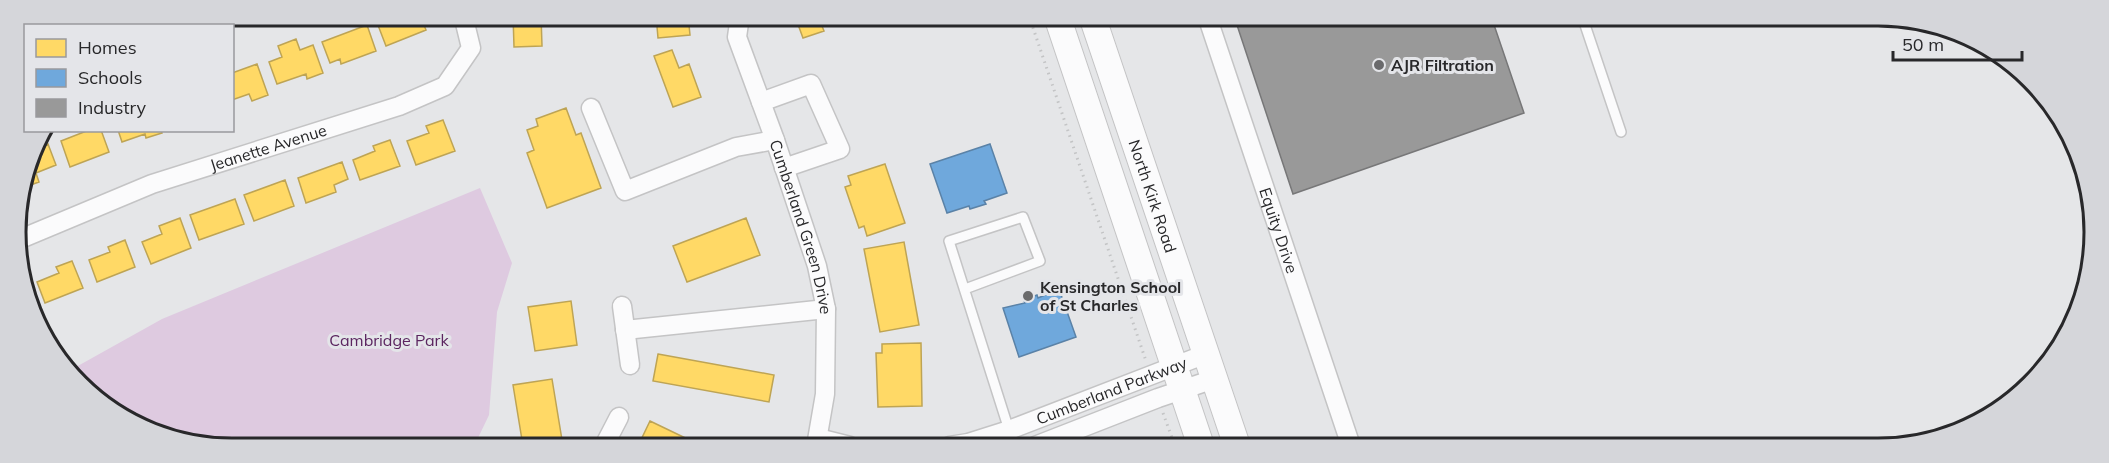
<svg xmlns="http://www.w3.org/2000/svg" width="2109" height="463" font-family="Mulish,sans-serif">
<rect width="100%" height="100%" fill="#e5e6e8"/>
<path fill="#decae0" d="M480,188L512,263L497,312L489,415L478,438L463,446H204L124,419L67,372L162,319Z"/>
<path fill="#ffd966" stroke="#bea454" stroke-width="1.5" d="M387,15H420L426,30L386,46L376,20Z
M513,15H541L542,46L514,47Z
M656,15H688L690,35L658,38Z
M788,16H818L824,31L803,38L796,19L790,22Z
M367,25L376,51L341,64L340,59L330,63L322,42Z
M296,39L300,50L313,45L323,73L307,79L306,74L277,84L269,62L282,57L278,46Z
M672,50L679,68L689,64L701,97L673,107L654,56Z
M257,64L268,95L252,101L249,94L232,100V73Z
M566,108L576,135L581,133L601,188L547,208L527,153L534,150L527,130L538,126L536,119Z
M443,120L455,151L416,165L407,141L429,133L426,126Z
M89,130H101L109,152L70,167L61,141Z
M118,130H161L162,133L146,138L145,134L122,142Z
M390,140L400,166L360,180L353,160L375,151L373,146Z
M48,144L56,165L36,173L39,182L22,188L31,151Z
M342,162L348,179L334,185L336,192L306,203L298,178Z
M885,164L905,223L867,236L864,226L859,228L845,187L851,185L848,176Z
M285,180L294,206L254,221L244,195Z
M235,199L244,224L199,240L190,215Z
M180,218L191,248L151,264L142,242L162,234L159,226Z
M746,218L760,255L687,282L673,246Z
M125,240L135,267L97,282L89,260L110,252L108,247Z
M904,242L919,325L880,332L864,249Z
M72,261L83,288L45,303L37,282L59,273L56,267Z
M571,301L577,345L535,351L528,307Z
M921,343L922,406L878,407L876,353H882V344Z
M658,354L774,375L769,402L653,381Z
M552,379L563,446H523L513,385Z
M650,421L702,446H638Z"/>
<path fill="#6fa8dc" stroke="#5a82a7" stroke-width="1.5" d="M990,144L1007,193L984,201L986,204L970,209L969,206L947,213L930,164Z
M1059,289L1076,337L1019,357L1003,308L1025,303L1024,300L1037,295L1038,298Z"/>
<path fill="#999" stroke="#777778" stroke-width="1.5" d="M1234,16H1491L1524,113L1293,194Z"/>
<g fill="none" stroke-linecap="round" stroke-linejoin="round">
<defs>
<path id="lane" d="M1582,16L1621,132
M965,289L1040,261L1023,217L949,241L1009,430"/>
<g id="street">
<path id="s1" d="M740,16L737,37L775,140L817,266L826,309L825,394L816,446"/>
<path id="s2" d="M1207,16L1351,446"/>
<path d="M761,102L811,84L840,149L784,168"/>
<path d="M591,108L625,191L736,147L775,140"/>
<path id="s3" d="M18,240L152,184L399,106L445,86L471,48L463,15"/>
<path d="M622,306L630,365"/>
<path d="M625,330L826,309"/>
<path d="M818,438L850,446"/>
<path d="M604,446L619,417"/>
<path id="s4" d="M949,446L968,443L1009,430L1206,354"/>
<path d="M1035,446L1158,398L1214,379"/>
</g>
<g id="secondary">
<path d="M1057,16L1201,446"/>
<path id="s5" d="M1092,16L1237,446"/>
</g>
</defs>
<use href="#lane" stroke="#c4c4c5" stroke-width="12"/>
<use href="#street" stroke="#c4c4c5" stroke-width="21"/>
<use href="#secondary" stroke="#c4c4c5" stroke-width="28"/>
<path stroke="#c3c4c5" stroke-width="3" stroke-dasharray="1.5 4.5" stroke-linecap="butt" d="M1029,16L1146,361
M1163,413L1175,446"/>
<use href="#lane" stroke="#fbfbfc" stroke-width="9"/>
<use href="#street" stroke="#fbfbfc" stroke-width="18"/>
<use href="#secondary" stroke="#fbfbfc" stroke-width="26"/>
</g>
<g fill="#6a6a6c" stroke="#e4e5e9" stroke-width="2">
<circle cx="1379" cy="65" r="6"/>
<circle cx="1028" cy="296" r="6"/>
</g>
<g text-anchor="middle" stroke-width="6" stroke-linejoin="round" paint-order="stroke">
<g font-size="16" font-weight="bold" fill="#28282a" stroke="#e4e5e9" text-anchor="start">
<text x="1391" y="71">AJR Filtration</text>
<text x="1040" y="293">Kensington School<tspan x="1040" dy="18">of St Charles</tspan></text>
</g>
<g font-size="16" fill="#28282a" stroke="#e4e5e9">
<text dy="6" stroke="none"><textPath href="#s3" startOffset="267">Jeanette Avenue</textPath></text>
<text dy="6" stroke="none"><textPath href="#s5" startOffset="190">North Kirk Road</textPath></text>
<text dy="6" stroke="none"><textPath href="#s1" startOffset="222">Cumberland Green Drive</textPath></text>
<text dy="6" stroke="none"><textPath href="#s2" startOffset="226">Equity Drive</textPath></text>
<text dy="6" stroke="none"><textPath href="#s4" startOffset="172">Cumberland Parkway</textPath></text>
</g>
<g font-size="16" fill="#5b2560" stroke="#e4e5e9">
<text x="389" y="346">Cambridge Park</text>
</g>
</g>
<path d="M0 0H2109V463H0ZM232 26H1878A206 206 0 0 1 2084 232V232A206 206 0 0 1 1878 438H232A206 206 0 0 1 26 232V232A206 206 0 0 1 232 26Z" fill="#d5d6da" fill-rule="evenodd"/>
<path fill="none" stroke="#28282a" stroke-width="3" d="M232 26H1878A206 206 0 0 1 2084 232V232A206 206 0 0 1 1878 438H232A206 206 0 0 1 26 232V232A206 206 0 0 1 232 26Z"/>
<rect x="24" y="24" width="210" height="108" fill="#e4e5e9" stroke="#99999d" stroke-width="1.5"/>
<rect x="36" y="39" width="30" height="18" fill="#ffd966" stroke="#99999d" stroke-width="1.5"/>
<text x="78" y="54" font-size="18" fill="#28282a">Homes</text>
<rect x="36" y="69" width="30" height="18" fill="#6fa8dc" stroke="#99999d" stroke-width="1.5"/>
<text x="78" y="84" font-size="18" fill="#28282a">Schools</text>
<rect x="36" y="99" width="30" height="18" fill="#999999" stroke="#99999d" stroke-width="1.5"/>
<text x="78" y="114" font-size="18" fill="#28282a">Industry</text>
<path d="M1893 51v9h129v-9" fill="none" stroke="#28282a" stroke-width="3"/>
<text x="1902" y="51" font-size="18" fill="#28282a" stroke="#e4e5e9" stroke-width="4.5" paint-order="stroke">50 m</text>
</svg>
